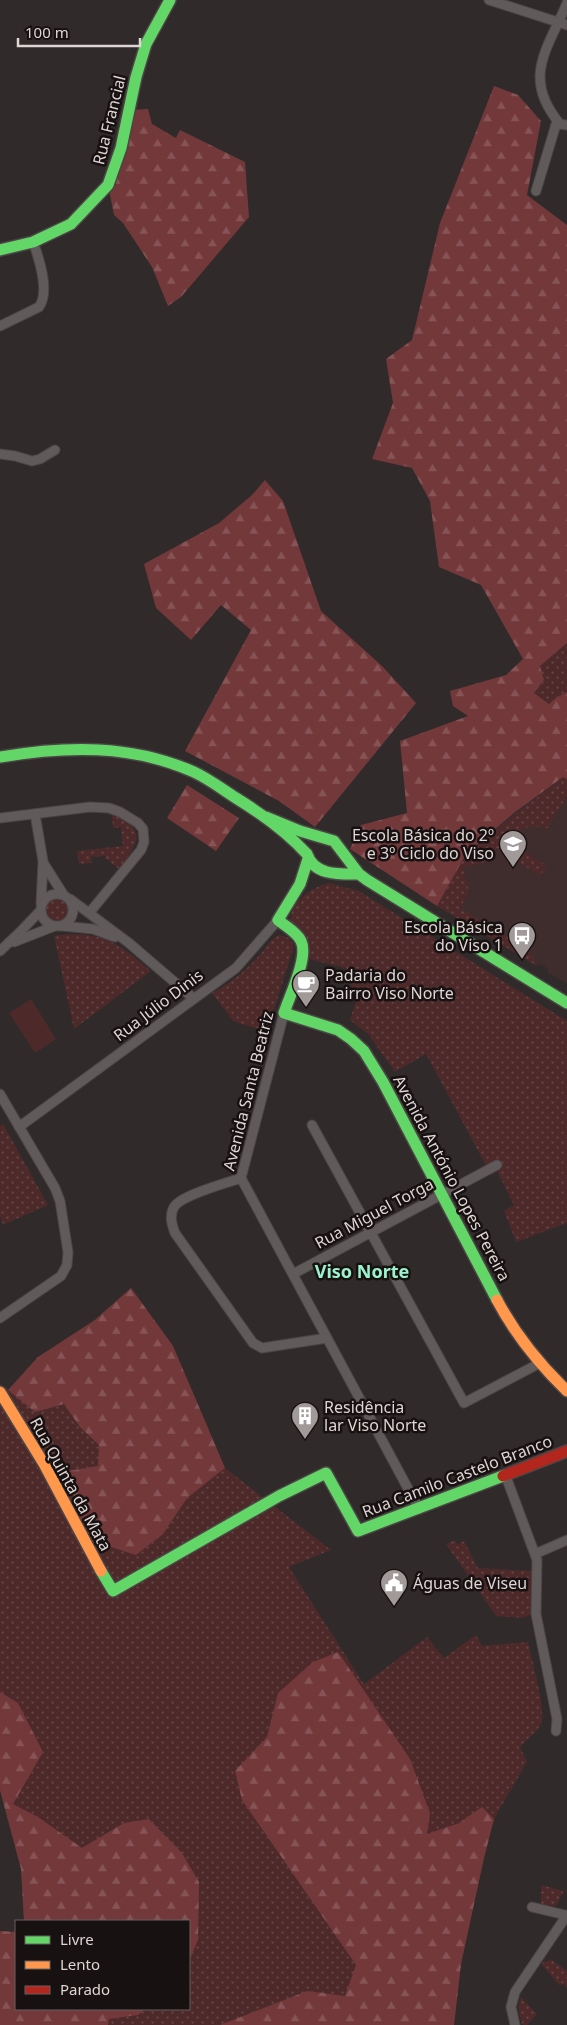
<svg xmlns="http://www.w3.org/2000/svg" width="567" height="2025" font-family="'Noto Sans',sans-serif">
<defs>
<pattern id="grass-dots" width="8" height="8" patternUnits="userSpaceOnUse" patternTransform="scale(1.25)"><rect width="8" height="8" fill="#4d292a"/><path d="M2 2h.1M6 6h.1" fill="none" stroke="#664748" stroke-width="1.8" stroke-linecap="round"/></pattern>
<pattern id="forest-firs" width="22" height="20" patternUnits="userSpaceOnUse" patternTransform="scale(1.25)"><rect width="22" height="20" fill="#73383a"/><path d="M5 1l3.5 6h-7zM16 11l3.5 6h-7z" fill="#865456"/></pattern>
</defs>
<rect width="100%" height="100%" fill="#302a2a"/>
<path fill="#3f2c2c" d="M563,777L567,779V984L548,973V969L541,964L537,966L437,906L466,854L515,812Z"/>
<path fill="url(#grass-dots)" d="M567,643V692L557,697L549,704L534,693L544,680L540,666Z
M563,777L567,779V796L547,829C522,822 517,832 504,851L496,848L488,861L463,868L469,892L460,908L527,949L534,958L537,966L437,906L466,854Z
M112,814C149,830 138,843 119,869L105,858V856L91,857L92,863L79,864L77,851L123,846L121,827L113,828Z
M522,850L547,866L540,876L516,860Z
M329,883L359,891L567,1021V1223L516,1242L504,1211L514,1205L497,1171L491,1175L426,1054L395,1072L368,1034L350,1020L356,1001L345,968L309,959V941L290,923C290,902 311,887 329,883Z
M46 910a11 11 0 1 1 22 0a11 11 0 1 1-22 0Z
M68,934C109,934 121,946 151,971L74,1029L54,936Z
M280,935L289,938L294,946L267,1032L233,1021L212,993C232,982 248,969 263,951C268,945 272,937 280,935Z
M3,1124L48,1205L3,1225L0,1216V1126Z
M131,1288L173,1346L225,1468L331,1550L289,1567L364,1684L427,1637L444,1658L476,1635L482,1646L528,1642C531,1657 547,1711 541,1724C537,1732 526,1740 520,1747L527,1762L494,1819L484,1858L461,1964L454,2025H0V1931L16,1932V2009H189V1921H24L21,1869L0,1790V1385L9,1390L38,1357L95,1320Z
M455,1540L457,1545L464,1541L478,1568L532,1571V1614L522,1618L496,1616L446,1544Z
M541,1885L564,1891L556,1906L541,1905Z
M552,1960L567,1971V1988L563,1983L560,1986L542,1965L543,1962Z
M521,1997L537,2014L527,2025H523C519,2016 517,2006 521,1997Z"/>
<path fill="url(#forest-firs)" d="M494,86L518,95L541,121L527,195L567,225V643L540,666L544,680L534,693L549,704L557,697L567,692V779L563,777L515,812L466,854L437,906L350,849L361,825L407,813L400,741L468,716L453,706L450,691L506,675L523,659L481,585L439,567L430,501L412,468L372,459L393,403L386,359L412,340L440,223Z
M148,109L152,124L176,138L180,130L245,162L249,217L181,297L168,306L152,267L123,223L114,215L108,185L129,110Z
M265,480L283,501L321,611L382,666L416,703L315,827L279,801L185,751L251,630L221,605L191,640L156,608L144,564L219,523L252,495Z
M187,785L239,818L216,851L167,818Z
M131,1288L173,1346L225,1468L187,1498L163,1534L136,1555L83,1538L68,1471L98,1466L99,1445L80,1427L64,1404L35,1412L8,1390L38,1357L95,1320Z
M338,1652L410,1759L430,1813L427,1834L459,1823L482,1807L494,1819L484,1858L461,1964L454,2025H220L307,1991L345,1996L356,1965L242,1800L235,1771L267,1737L278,1693L313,1662Z
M0,1692L18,1703L43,1752L13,1804L38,1817L82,1848L124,1823L149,1819L182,1853L199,1882L198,1940L189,1961V1921H24L21,1869L0,1790Z
M0,1931L16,1932V2009H145L138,2015L109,2019L108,2025H0Z"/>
<path fill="#4d292a" d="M31,999L56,1039L35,1053L9,1013Z"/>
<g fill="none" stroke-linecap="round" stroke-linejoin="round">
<defs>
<path id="street" d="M489,0L567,25
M567,3C548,49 521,77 560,124L567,125
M536,191L557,121
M0,326L39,307C50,292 39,258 33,242
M0,454L15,456L32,461L40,459L55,450
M35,814L43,861L41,904
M0,818L90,807L109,808L120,812L138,823L143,829L144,842L141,850L90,912
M44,864L63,894
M41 910a16 16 0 1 1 32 0a16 16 0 1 1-32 0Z
M70,899L129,943L193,998
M62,926L93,929L115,937
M14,942L55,926
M0,951L20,932L41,910
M284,1013L241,1178L419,1509
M0,1094L55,1188L60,1201L68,1252L67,1265L61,1276L0,1318
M312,1125L464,1403L540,1363
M19,1127L236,968L278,920
M241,1178C227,1183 181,1195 174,1207C169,1216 172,1225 175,1233L253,1343L262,1348L327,1338
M293,1274L497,1165
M505,1474L537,1560L536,1614L557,1719L556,1731
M535,1554L567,1540
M532,1907L565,1915
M515,2025L511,2007L515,1992L567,1915"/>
<path id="fast" d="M0,250L33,242L71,224L108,185L121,148L136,77L146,44L170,0
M0,757C66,746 131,744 194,772C209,779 222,789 236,798C262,814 286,831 307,854
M266,817L300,831L334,841L359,874L367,880L567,1003
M307,854C314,876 340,874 359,874
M308,859L300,884L278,920C285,926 297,932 301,941C309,957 289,997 284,1013L338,1030L351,1039L364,1051L383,1082L497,1300
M101,1571L113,1591L279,1496L326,1473L358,1531L503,1476"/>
<path id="slow" d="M497,1300C515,1334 539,1364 567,1391
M0,1392L44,1464L101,1571"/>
<path id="jam" d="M503,1476L567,1451"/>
</defs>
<use href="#street" stroke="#4c4545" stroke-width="11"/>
<use href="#fast" stroke="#4c4545" stroke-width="14"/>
<use href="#slow" stroke="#4c4545" stroke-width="14"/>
<use href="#jam" stroke="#4c4545" stroke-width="14"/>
<use href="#street" stroke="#615a5a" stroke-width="9"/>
<use href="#fast" stroke="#63d668" stroke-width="11"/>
<use href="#slow" stroke="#ff974d" stroke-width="11"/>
<use href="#jam" stroke="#b3261e" stroke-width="11"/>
</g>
<defs>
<symbol id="school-pin" viewBox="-11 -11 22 30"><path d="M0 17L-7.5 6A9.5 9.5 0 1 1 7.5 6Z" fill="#a29999" stroke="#181111"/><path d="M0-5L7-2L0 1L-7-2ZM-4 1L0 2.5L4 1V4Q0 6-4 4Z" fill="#fff"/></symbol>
<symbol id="bus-pin" viewBox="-11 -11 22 30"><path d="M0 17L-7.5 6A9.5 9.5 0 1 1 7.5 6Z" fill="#a29999" stroke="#181111"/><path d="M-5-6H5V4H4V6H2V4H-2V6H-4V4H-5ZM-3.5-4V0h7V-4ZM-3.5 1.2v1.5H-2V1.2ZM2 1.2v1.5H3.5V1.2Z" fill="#fff"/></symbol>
<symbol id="cafe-pin" viewBox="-11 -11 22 30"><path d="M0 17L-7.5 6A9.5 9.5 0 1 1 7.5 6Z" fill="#a29999" stroke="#181111"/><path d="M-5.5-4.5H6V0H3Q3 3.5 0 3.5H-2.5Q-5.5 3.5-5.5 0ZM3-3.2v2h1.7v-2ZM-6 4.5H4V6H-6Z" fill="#fff"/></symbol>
<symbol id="building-pin" viewBox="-11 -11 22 30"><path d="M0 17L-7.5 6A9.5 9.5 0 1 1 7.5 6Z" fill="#a29999" stroke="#181111"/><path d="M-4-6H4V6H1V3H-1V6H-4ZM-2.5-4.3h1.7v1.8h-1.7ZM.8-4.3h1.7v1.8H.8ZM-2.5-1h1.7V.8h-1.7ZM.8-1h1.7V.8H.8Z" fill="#fff"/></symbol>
<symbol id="civic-pin" viewBox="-11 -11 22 30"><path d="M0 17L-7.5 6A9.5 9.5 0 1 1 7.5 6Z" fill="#a29999" stroke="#181111"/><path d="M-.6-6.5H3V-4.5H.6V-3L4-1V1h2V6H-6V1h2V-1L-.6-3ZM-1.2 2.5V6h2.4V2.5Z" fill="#fff"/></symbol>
</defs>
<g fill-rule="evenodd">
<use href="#school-pin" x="497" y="828" width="32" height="43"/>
<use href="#bus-pin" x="506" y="920" width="32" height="43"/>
<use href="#cafe-pin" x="290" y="968" width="32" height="43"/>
<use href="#building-pin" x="289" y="1400" width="32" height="43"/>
<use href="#civic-pin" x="378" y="1567" width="32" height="43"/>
</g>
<g text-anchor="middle" stroke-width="5" stroke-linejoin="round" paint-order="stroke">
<g font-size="16" fill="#dfd5d5" stroke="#181111">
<text transform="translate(109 120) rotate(-76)" y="6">Rua Francial</text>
<text transform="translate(158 1005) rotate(-37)" y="6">Rua Júlio Dinis</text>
<text transform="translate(248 1091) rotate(-76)" y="6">Avenida Santa Beatriz</text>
<text transform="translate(452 1178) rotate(62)" y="6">Avenida António Lopes Pereira</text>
<text transform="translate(374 1213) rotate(-28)" y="6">Rua Miguel Torga</text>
<text transform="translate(457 1476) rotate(-21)" y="6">Rua Camilo Castelo Branco</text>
<text transform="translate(71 1484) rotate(61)" y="6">Rua Quinta da Mata</text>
</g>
<g font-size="16" fill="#dfd5d5" stroke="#181111" text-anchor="start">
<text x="494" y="841" text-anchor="end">Escola Básica do 2º<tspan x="494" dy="18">e 3º Ciclo do Viso</tspan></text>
<text x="503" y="933" text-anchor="end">Escola Básica<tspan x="503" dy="18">do Viso 1</tspan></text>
<text x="325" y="981">Padaria do<tspan x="325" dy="18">Bairro Viso Norte</tspan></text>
<text x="324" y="1413">Residência<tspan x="324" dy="18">lar Viso Norte</tspan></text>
<text x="413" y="1589">Águas de Viseu</text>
</g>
<g font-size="18" font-weight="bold" fill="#9af3ce" stroke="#181111">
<text x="362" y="1278">Viso Norte</text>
</g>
</g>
<rect x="15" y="1920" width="175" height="90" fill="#181111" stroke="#685f5f"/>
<rect x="25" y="1936" width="25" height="8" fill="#63d668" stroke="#685f5f"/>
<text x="60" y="1945" font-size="15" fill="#dfd5d5">Livre</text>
<rect x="25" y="1961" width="25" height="8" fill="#ff974d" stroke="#685f5f"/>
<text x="60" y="1970" font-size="15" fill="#dfd5d5">Lento</text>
<rect x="25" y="1986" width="25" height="8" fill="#b3261e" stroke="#685f5f"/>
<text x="60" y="1995" font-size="15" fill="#dfd5d5">Parado</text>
<path d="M18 38v8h122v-8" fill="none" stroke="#dfd5d5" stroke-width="2.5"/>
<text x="25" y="38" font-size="15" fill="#dfd5d5" stroke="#181111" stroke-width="4" paint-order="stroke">100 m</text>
</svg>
